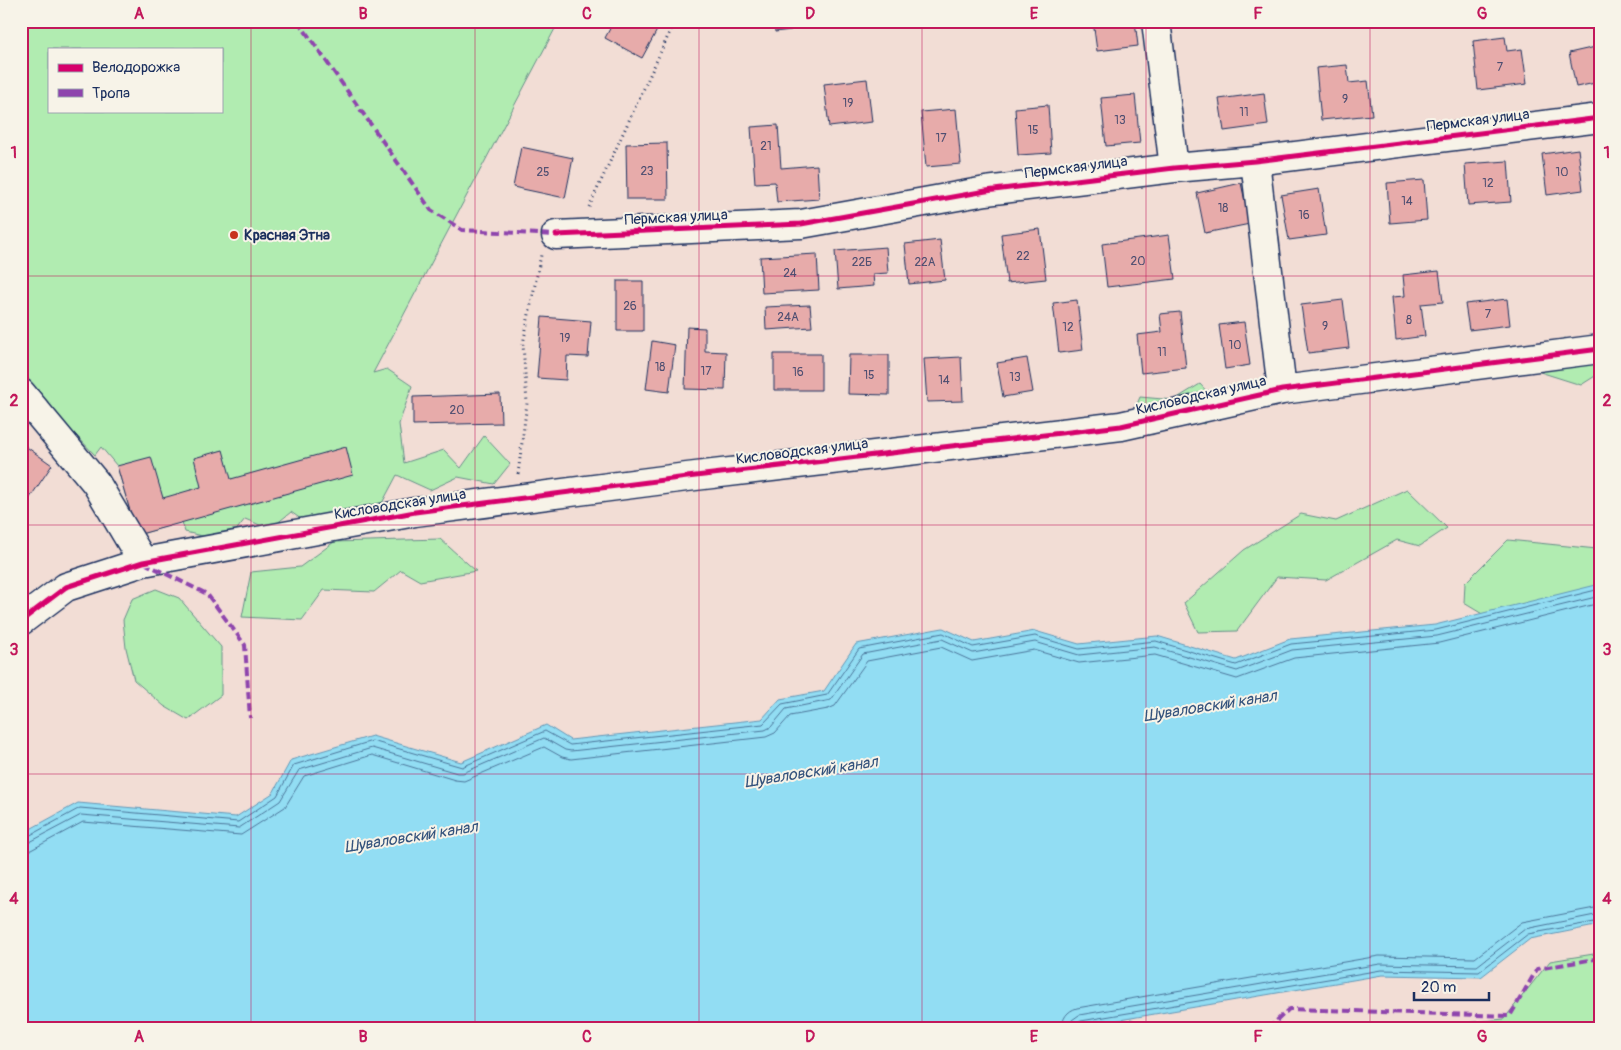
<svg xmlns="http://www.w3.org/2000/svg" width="1621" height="1050" font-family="Pangolin,sans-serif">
<rect width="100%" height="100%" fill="#f2ddd5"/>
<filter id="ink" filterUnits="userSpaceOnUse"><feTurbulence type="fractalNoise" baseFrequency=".02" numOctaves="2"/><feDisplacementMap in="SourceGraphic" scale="10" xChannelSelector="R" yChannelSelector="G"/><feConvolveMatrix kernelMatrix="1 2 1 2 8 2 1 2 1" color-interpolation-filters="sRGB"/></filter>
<g filter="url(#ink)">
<path fill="#b1ecb1" stroke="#668e88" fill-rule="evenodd" d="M21,21H567L558,23L373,373L387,369L412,386L399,424L404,463L444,450L461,468L484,436L510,464L494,484L458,477L430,490L397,475L380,507L305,522L291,512L270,529L245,519L227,542L185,532L182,522L137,535L117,466L101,447L95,455L75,434L33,427L34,388L21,368ZM49,49H221V111H49Z
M1565,338L1600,353V373L1581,385L1540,372L1543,348Z
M1200,384L1222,408L1204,424L1182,418L1152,435L1131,419L1140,397L1174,400Z
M1407,489L1447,528L1420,546L1397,540L1326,580L1277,577L1237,631L1198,632L1184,603L1244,550L1301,514L1336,521Z
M440,539L476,571L420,581L401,570L374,592L324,590L302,620L242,617L251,572L300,567L334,542Z
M1508,540L1597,549L1600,548V590L1484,615L1464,603L1465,583Z
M156,589L179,598L221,647V695L188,720L164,706L134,680L126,648L123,620L132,599Z
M1600,953V1029H1238L1425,1027L1504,1019L1550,961Z"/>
<path fill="#92ddf3" stroke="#6297b7" d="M1600,584V925L1530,939L1481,977L1382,975L1067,1029H21V834L78,803L236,817L273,793L291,760L372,736L461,762L546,725L570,740L762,719L780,699L824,691L856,644L943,628L974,642L1035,631L1079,644L1157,636L1236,660L1290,639L1435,625Z"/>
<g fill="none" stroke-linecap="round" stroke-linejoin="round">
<path stroke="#4b759a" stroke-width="1" d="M21,838H25L80,808L238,822L277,796L294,765L372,741L462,767L545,731L570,745L763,724L782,704L827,695L859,649L943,633L973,647L1035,636L1079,649L1156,641L1236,665L1291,644L1436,630L1600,589
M21,845L28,843L81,815L239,828L280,801L299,770L372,748L457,773H463L544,738L565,750L571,751L765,730L771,727L786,709L831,700L863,654L942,639L973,653L1035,642L1079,655L1155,647L1237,671L1292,650L1437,636L1600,596
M21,852L31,850L83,822L241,835L285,807L304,776L372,755L455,780L464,781L544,747L562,757L571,759L766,737L775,733L790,716L828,709L835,706L867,661L941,647L972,661L1034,650L1079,663L1155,655L1237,679L1294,658L1439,643L1600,603
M1062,1029C1062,1018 1067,1011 1077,1008L1379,956L1475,958L1522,922L1600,907
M1069,1029L1072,1020L1079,1015L1380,964L1477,966L1525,929L1600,914
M1076,1029V1024L1081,1021L1381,970L1479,972L1528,934L1600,921"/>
</g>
<path fill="#e7abaa" stroke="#1b2f5e" d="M614,21H662L642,58L605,38Z
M774,21H789L791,30L775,32Z
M1093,21H1135L1138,46L1097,51Z
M1505,37L1507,51L1522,49L1527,84L1478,90L1473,41Z
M1600,46V82L1576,87L1569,53Z
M1347,65L1349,83L1368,81L1372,115L1321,120L1316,68Z
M867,79L872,122L829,127L824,84Z
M1264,93L1268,125L1224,131L1219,99Z
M1135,95L1140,143L1106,146L1101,98Z
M1048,105L1051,153L1018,155L1015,108Z
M956,109L961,164L926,167L921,112Z
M778,125L781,168L817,165L819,199L777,202L775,182L755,183L751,127Z
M667,143L668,199H627L626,144Z
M521,147L573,158L565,198L513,187Z
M1578,149L1583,190L1547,195L1542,154Z
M1508,161L1511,202L1468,205L1465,164Z
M1424,180L1427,220L1390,223L1387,183Z
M1241,183L1250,224L1205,233L1197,193Z
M1319,189L1326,235L1289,240L1281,195Z
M1040,229L1046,279L1007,283L1001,234Z
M1169,235L1175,279L1107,287L1102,244Z
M940,240L945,280L909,284L905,244Z
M886,247L888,273L873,274L874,286L838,289L835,251Z
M817,254L819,290L762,293L760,257Z
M1439,271L1443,302L1421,304L1425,336L1396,340L1392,297L1405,296L1403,275Z
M617,281H643V331H617Z
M1507,299L1510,325L1469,330L1465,304Z
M1077,300L1083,350L1059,353L1053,303Z
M1343,300L1349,348L1308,353L1301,305Z
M810,305L812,327L766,330L765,307Z
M1180,312L1186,368L1141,373L1137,335L1162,332L1160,314Z
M542,317L591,321L588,357L567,356L566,380L537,378Z
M1244,322L1250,365L1225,369L1219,325Z
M687,327L705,328V351L726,352L725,390L685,389Z
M652,341L675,345L669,392L646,389Z
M774,354H821V390H774Z
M849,355H889V395L848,394Z
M961,357L963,401L927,402L924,359Z
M1027,358L1033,392L1003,397L997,363Z
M500,394L501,423L413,425V397Z
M21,443L52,465L25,505L21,502Z
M346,447L353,475L137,535L117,466L151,457L163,498L201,487L194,458L223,450L231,479Z"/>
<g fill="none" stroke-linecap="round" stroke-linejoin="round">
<defs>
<path id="minor" d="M1156,21L1174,168
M1255,161L1282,390
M556,235L801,224L986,191L1174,168L1255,161L1600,118
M21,393L96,483L143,562
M21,621L66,587L143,562L415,512L687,477L1121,426L1282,390L1600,349"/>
</defs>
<use href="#minor" stroke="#1b2f5e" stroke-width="31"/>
<path stroke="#1b2f5e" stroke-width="3" stroke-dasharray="1 4" stroke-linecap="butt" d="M589,207L675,21
M518,474L527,403L523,344L541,255"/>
<use href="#minor" stroke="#f7f3e8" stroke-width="28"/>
<path stroke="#8e44ad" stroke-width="4" stroke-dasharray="8 4" stroke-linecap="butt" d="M298,21L431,210L462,230L556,235
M144,563L207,594L245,645L250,718
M1268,1029L1289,1009L1510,1016L1537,969L1600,958"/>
<defs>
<path id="cycleway" d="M556,235L801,224L986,191L1174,168L1255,161L1600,118
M21,621L66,587L143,562L415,512L687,477L1121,426L1282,390L1600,349"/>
</defs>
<use href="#cycleway" stroke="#f7f3e8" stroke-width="8"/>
<use href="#cycleway" stroke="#d6006c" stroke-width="5"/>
</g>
</g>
<path fill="none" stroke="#c2185b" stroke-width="1" stroke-opacity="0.55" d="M251,21V1029M475,21V1029M699,21V1029M922,21V1029M1146,21V1029M1370,21V1029M21,276H1600M21,525H1600M21,774H1600"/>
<circle fill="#c8321e" stroke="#f7f3e8" stroke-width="2" cx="234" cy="235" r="5"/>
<g text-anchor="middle" stroke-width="4" stroke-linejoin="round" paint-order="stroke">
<g font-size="12" fill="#4e4e71">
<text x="1500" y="71">7</text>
<text x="1345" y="103">9</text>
<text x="848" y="107">19</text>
<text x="1244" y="116">11</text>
<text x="1120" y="124">13</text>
<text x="1033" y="134">15</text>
<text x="941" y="142">17</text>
<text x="766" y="150">21</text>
<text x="647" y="175">23</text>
<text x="543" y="176">25</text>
<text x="1562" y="176">10</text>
<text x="1488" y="187">12</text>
<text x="1407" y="205">14</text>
<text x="1223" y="212">18</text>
<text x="1304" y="219">16</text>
<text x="1023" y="260">22</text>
<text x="1138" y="265">20</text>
<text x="862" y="266">22Б</text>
<text x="925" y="266">22А</text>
<text x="790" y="277">24</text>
<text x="630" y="310">26</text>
<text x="1488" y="318">7</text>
<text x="788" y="321">24А</text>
<text x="1409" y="324">8</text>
<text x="1325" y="330">9</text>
<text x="1068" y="331">12</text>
<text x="565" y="342">19</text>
<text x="1235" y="349">10</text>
<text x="1162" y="356">11</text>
<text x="660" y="371">18</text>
<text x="706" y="375">17</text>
<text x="798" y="376">16</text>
<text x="869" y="379">15</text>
<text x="1015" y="381">13</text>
<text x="944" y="384">14</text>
<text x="457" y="414">20</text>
</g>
<g font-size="15" fill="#1b2f5e" stroke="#f7f3e8">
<text transform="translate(1478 120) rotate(-7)" y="5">Пермская улица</text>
<text transform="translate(1076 167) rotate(-7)" y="5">Пермская улица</text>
<text transform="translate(676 217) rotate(-3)" y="5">Пермская улица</text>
<text transform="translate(1201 395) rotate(-13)" y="5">Кисловодская улица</text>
<text transform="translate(802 451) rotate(-7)" y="5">Кисловодская улица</text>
<text transform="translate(400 504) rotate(-9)" y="5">Кисловодская улица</text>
</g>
<g font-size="15" font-weight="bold" fill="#1b2f5e" stroke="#f7f3e8" text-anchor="start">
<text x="244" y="240">Красная Этна</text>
</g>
<g font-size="16" font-style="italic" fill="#33527c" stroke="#f7f3e8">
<text transform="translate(1210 705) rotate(-9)" y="6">Шуваловский канал</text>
<text transform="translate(811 771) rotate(-9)" y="6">Шуваловский канал</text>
<text transform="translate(411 836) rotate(-9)" y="6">Шуваловский канал</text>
</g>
</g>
<rect width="1621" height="1050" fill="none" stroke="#f7f3e8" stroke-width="55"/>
<rect x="48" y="48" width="175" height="65" fill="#f7f3e8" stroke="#9fa5b1"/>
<rect x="58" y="64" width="25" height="8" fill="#d6006c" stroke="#9fa5b1"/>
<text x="92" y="72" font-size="15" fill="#1b2f5e">Велодорожка</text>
<rect x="58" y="89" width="25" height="8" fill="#8e44ad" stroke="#9fa5b1"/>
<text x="92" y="98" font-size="15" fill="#1b2f5e">Тропа</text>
<path d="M1414 992v8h75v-8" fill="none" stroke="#1b2f5e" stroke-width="2.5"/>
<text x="1421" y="992" font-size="15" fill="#1b2f5e" stroke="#f7f3e8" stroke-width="4" paint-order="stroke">20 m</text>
<rect x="28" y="28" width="1566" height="994" fill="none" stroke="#c2185b" stroke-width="2"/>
<g font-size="16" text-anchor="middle" font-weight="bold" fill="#c2185b">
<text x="139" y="19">A</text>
<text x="363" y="19">B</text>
<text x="587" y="19">C</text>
<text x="810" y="19">D</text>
<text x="1034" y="19">E</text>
<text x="1258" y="19">F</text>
<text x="1482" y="19">G</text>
<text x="14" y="158">1</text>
<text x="1607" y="158">1</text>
<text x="14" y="406">2</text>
<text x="1607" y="406">2</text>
<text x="14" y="655">3</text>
<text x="1607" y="655">3</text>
<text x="14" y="904">4</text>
<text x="1607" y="904">4</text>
<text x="139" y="1042">A</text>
<text x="363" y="1042">B</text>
<text x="587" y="1042">C</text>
<text x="810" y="1042">D</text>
<text x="1034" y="1042">E</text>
<text x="1258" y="1042">F</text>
<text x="1482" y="1042">G</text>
</g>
</svg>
